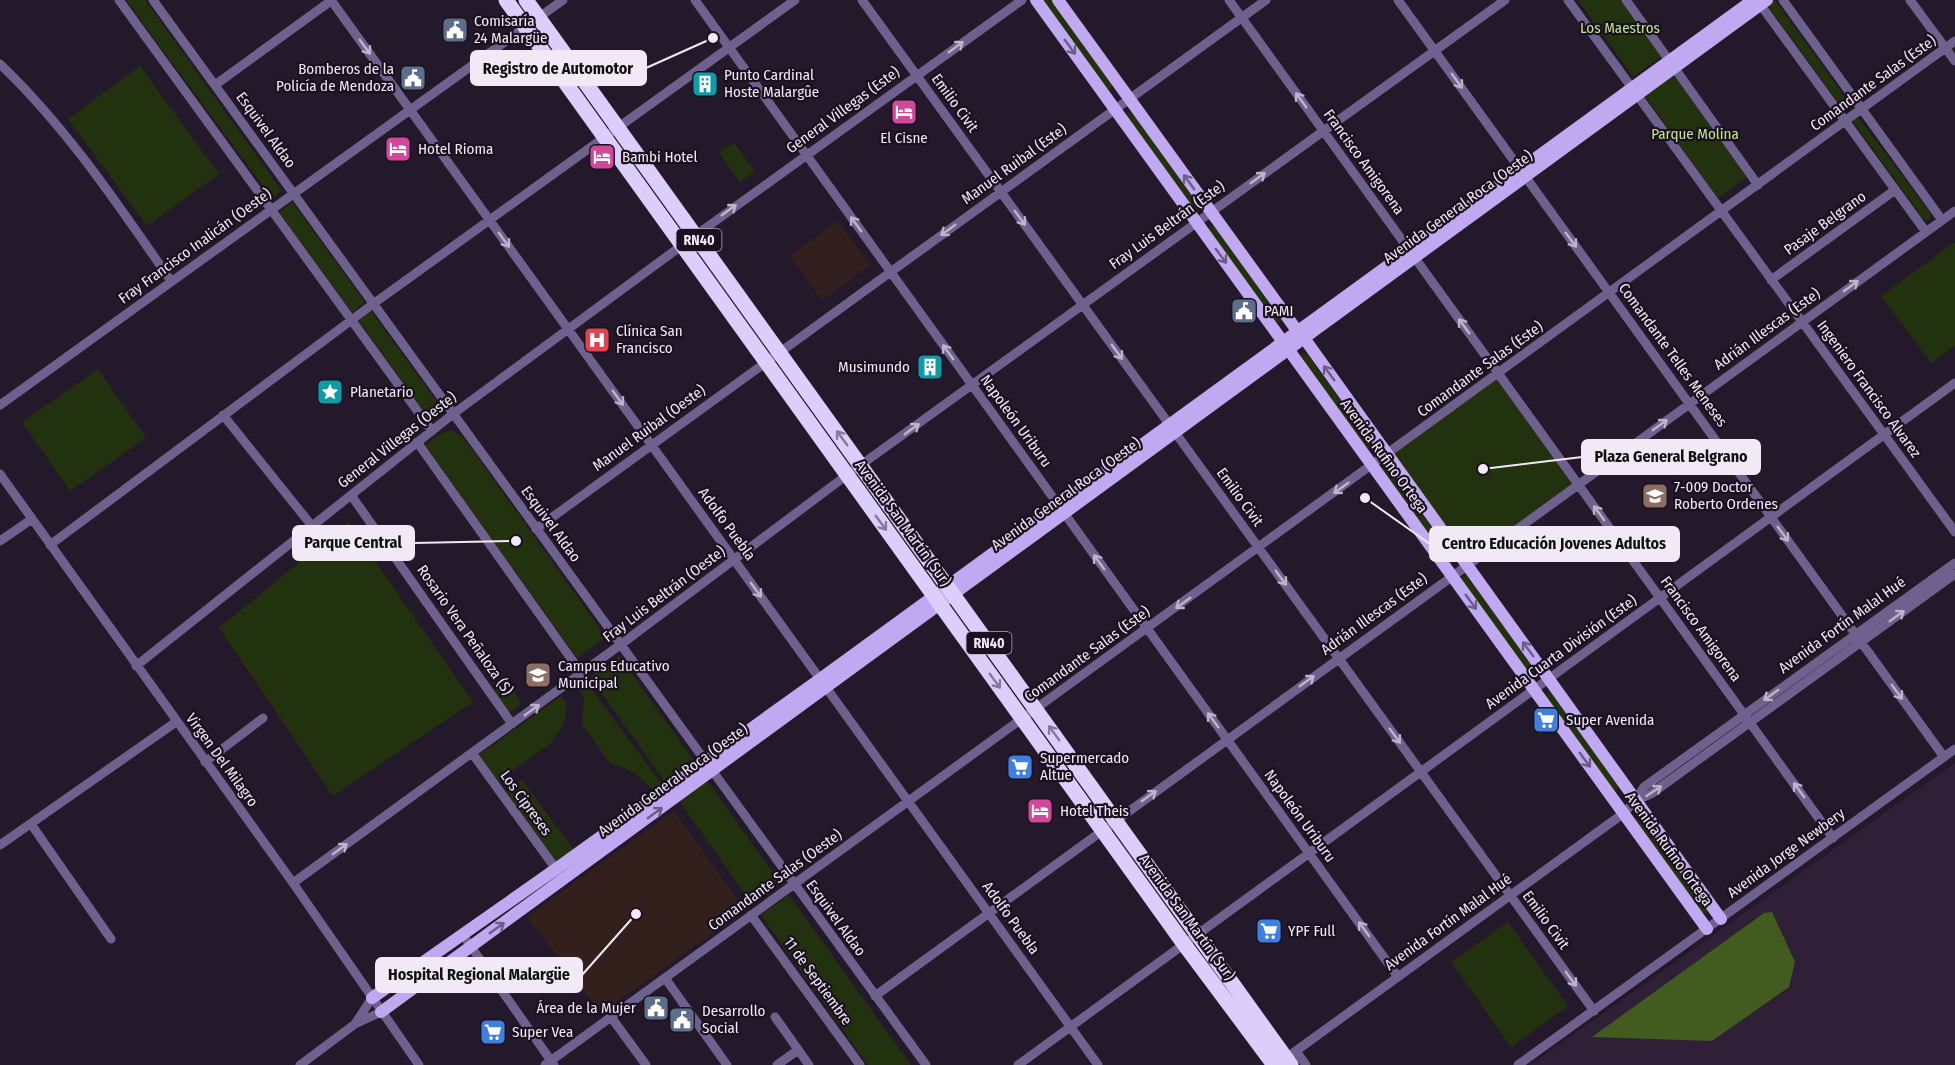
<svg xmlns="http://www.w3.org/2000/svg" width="1955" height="1065" font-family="'Fira Sans Condensed',sans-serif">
<rect width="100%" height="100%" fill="#24192a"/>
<path fill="#2f2037" d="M1955,763V1065H1530L1543,1056Z"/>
<path fill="#33201e" d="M838,221L870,265L822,300L790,256Z"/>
<path fill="#33201d" d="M674,811L745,910L601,1013L527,917Z"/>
<path fill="#23320e" d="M126,0H145L282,191L272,198Z
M1042,0H1052L1113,84L1111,89L1106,88Z
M1578,0H1622L1662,56L1633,77Z
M1773,0L1776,2L1850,104L1849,110L1843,109L1769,7L1768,3Z
M140,66L219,174L147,226L68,119Z
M1671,71L1747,177L1718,198L1642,92Z
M1128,112L1133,113L1199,204L1198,210H1195L1126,115Z
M1858,117L1931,214L1929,220L1923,218L1854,123L1853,120Z
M734,143L755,171L740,182L719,153Z
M292,202L365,302L352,312L279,212Z
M1213,225L1281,318L1280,323L1275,322L1209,231L1208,228Z
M1955,242V346L1931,363L1881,296Z
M371,311L437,402L440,410L437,417L431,421L359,321Z
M1302,353L1307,354L1373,445L1372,450L1367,449L1301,358Z
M98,369L146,438L70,491L22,422Z
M1498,374L1578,484L1468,565L1388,454Z
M452,430L463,437L606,637L577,658L425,445L440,434Z
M1386,465L1455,558L1453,563L1451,564L1382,471V468Z
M348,522L473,702L333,796L219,628Z
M1466,575L1534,668L1533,673L1528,672L1462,581L1461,578Z
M619,656L695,762L666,783L590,677Z
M506,681L522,703L509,713L492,691Z
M586,682L662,784L653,790L633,772L610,763L582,725L584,698L577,688Z
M1547,692L1553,694L1619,787L1617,790L1612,789L1546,698Z
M561,696L567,704L564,723L551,743L498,781L479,755Z
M706,779L781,884L752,904L678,799Z
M522,780L574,850L557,862L506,792Z
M1640,815L1708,911L1707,913L1701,912L1636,821L1637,816Z
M789,895L911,1065H868L761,915Z
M1508,922L1568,1006L1511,1047L1451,962Z"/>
<path fill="#425c1f" d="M1772,912L1795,962L1789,987L1712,1041L1592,1037L1764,913Z"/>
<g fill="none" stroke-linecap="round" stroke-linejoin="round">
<path stroke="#6f618d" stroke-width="9" d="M119,0L432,431
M153,0L926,1065
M331,0L1098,1065
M695,0L1398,977
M862,0L1594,1011
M1229,0L1833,838
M1398,0L1944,757
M1568,0L1955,532
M1626,0L1758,185
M1757,0L1926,232
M1783,0L1942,220
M1910,0L1955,61
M0,64C67,128 119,206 171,281
M215,85L332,0
M1771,280L1895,190
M0,405L563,0
M223,415L312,526
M417,442L582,674
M0,474L293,883L419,1065
M351,495L512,724
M536,529L1266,0
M0,541L32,519
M50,545L373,304L795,0
M1955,563L1644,787L1635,801L1651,794L1955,574
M136,666L453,414L696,235L1022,0
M472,753L556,869
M205,762L263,718
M31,824L111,939
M0,845L176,722
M293,883L620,645L847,475L1505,0
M751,915L860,1065
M467,941L554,1065
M665,978L727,1065
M875,996L1955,211
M611,1017L646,1065
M775,1017L809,1065
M355,1024L372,998
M1296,1051L1306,1065
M1282,1061L1624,813L1635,801
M300,1065L355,1024L381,1012
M545,1065L1955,41
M777,1065L798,1050
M1018,1065L1955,383
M1518,1065L1955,749"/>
<path stroke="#c1a9f1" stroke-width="12" d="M1036,0L1707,929
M1058,0L1298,332L1304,338L1721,919
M372,998L556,869L820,679L1753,0
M381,1012L1767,0"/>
<path stroke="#dccefa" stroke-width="15" d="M506,0L1184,944L1274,1065
M526,0L1291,1065"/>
</g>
<defs><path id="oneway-shaft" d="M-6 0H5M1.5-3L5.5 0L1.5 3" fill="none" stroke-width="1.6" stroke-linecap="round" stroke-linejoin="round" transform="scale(1.5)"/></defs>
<g stroke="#bdb3cb">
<use href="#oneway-shaft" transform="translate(365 47) rotate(54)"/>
<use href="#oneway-shaft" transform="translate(956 47) rotate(-36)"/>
<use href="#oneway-shaft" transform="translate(1457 81) rotate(54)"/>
<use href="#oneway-shaft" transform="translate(1301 100) rotate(-126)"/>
<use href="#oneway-shaft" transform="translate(1258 178) rotate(-36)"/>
<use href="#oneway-shaft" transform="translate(729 210) rotate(-36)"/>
<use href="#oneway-shaft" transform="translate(1020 218) rotate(54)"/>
<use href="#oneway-shaft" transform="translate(856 224) rotate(-126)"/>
<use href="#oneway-shaft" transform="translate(948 230) rotate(144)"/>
<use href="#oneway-shaft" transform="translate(504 240) rotate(54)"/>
<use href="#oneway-shaft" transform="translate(1571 240) rotate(54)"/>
<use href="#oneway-shaft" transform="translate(1851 286) rotate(-36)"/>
<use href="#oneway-shaft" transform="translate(1464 326) rotate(-126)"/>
<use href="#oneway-shaft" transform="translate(948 352) rotate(-126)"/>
<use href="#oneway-shaft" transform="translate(1117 352) rotate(54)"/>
<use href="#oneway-shaft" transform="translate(618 398) rotate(54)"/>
<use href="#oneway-shaft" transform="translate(1660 425) rotate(-36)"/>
<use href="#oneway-shaft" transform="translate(912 429) rotate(-36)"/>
<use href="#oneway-shaft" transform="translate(1341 488) rotate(144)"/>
<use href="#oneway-shaft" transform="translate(1599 513) rotate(-126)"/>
<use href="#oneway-shaft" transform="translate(1783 534) rotate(54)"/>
<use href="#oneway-shaft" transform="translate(1099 562) rotate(-126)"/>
<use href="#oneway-shaft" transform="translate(1281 578) rotate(54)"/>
<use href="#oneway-shaft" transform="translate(756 590) rotate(54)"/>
<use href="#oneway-shaft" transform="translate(1183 603) rotate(144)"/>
<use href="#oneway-shaft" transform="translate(1897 616) rotate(-36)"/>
<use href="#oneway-shaft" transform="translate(1307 681) rotate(-36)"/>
<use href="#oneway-shaft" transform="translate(1897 692) rotate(54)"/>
<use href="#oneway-shaft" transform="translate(1771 695) rotate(144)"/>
<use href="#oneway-shaft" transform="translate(532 710) rotate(-36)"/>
<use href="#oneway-shaft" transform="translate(1213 720) rotate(-126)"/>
<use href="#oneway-shaft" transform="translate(1395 736) rotate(54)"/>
<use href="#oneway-shaft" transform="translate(1799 790) rotate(-126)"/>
<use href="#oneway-shaft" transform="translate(1654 791) rotate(-33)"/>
<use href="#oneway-shaft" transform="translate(1149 796) rotate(-36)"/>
<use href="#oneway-shaft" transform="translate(340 849) rotate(-36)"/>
<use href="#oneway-shaft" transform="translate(1364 929) rotate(-126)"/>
<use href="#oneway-shaft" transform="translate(1571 979) rotate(54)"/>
</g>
<g stroke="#6e5c88">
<use href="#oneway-shaft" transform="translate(1070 47) rotate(54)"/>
<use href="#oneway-shaft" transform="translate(1189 182) rotate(-126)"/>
<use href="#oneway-shaft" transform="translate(1221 256) rotate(54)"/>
<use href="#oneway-shaft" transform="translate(1329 373) rotate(-126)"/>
<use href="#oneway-shaft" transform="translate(1471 602) rotate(54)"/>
<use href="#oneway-shaft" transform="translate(1528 649) rotate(-126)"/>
<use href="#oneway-shaft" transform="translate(1585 760) rotate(54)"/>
<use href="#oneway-shaft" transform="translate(655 813) rotate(-36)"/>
<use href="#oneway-shaft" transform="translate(497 928) rotate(-36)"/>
</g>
<g stroke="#857898">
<use href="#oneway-shaft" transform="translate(842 438) rotate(-126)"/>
<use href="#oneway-shaft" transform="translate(881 523) rotate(54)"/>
<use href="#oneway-shaft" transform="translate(995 681) rotate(54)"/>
<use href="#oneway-shaft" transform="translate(1054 733) rotate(-126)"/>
</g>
<defs>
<symbol id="civic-square" viewBox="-11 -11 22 22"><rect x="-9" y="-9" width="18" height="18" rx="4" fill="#5c6f8a" stroke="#1b1020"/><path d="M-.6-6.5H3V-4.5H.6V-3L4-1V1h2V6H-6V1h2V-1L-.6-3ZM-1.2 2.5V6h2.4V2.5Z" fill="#fff"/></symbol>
<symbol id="building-square" viewBox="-11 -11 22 22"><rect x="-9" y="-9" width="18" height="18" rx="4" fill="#0f9aa8" stroke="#1b1020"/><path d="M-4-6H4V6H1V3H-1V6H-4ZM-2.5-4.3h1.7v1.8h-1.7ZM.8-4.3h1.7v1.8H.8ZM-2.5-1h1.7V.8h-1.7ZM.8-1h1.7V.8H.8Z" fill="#fff"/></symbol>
<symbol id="hotel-square" viewBox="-11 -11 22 22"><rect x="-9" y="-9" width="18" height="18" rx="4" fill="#d1479c" stroke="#1b1020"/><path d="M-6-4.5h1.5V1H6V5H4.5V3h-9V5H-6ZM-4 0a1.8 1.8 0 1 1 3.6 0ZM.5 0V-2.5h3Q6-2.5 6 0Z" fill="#fff"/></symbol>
<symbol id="hospital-square" viewBox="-11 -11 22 22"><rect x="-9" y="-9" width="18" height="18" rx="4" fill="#e0444e" stroke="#1b1020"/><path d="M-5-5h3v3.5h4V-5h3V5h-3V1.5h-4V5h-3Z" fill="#fff"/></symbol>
<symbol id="sight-square" viewBox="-11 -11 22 22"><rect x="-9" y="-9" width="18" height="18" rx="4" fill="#0f9aa8" stroke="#1b1020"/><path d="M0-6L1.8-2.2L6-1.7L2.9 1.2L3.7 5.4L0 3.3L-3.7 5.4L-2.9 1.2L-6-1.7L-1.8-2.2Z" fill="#fff"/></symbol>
<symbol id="school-square" viewBox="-11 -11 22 22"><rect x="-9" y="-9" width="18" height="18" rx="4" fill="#8d6e63" stroke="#1b1020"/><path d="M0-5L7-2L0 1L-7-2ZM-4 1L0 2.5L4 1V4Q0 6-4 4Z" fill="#fff"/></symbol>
<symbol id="university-square" viewBox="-11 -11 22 22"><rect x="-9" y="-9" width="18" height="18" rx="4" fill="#8d6e63" stroke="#1b1020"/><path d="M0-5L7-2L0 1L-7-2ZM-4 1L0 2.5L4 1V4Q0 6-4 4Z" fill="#fff"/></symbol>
<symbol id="supermarket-square" viewBox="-11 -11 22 22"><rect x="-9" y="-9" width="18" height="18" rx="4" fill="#3f7fe0" stroke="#1b1020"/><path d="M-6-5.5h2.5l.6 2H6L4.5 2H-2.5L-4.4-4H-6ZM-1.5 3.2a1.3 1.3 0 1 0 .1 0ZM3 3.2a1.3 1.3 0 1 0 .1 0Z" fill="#fff"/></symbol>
</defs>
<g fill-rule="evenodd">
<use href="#civic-square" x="440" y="15" width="30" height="30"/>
<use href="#civic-square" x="398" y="63" width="30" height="30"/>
<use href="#building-square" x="690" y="69" width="30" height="30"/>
<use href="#hotel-square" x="889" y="97" width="30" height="30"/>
<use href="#hotel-square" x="383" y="134" width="30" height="30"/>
<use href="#hotel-square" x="587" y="142" width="30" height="30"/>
<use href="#civic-square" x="1229" y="296" width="30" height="30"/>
<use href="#hospital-square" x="582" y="325" width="30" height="30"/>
<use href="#building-square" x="915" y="352" width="30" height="30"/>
<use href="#sight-square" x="315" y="377" width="30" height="30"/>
<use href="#school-square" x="1640" y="481" width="30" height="30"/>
<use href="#university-square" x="523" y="660" width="30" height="30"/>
<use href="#supermarket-square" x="1531" y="705" width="30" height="30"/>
<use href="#supermarket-square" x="1005" y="752" width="30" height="30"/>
<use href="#hotel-square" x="1025" y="796" width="30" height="30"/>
<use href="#supermarket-square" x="1254" y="916" width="30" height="30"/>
<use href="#civic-square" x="641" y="993" width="30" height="30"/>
<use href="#civic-square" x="667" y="1005" width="30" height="30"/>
<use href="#supermarket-square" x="478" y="1017" width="30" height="30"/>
</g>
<g text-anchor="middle" stroke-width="4.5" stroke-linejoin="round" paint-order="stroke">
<g fill="#1b1020" stroke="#b1a8b5" stroke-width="1.5">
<rect x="676.5" y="229" width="45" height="22" rx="4.5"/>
<rect x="966.5" y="632" width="45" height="22" rx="4.5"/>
</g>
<g font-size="14" font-weight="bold" fill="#f1e9f5">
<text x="699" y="245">RN40</text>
<text x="989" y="648">RN40</text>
</g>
<g font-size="15" fill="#f1e9f5" stroke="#1b1020" text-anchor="start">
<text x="474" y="26">Comisaría<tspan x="474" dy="17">24 Malargüe</tspan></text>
<text x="394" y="74" text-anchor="end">Bomberos de la<tspan x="394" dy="17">Policía de Mendoza</tspan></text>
<text x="724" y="80">Punto Cardinal<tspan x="724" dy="17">Hoste Malargûe</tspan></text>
<text x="904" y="143" text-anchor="middle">El Cisne</text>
<text x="418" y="154">Hotel Rioma</text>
<text x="622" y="162">Bambi Hotel</text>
<text x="1264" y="316">PAMI</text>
<text x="616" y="336">Clínica San<tspan x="616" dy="17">Francisco</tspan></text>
<text x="910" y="372" text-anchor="end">Musimundo</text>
<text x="350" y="397">Planetario</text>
<text x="1674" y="492">7-009 Doctor<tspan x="1674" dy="17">Roberto Ordenes</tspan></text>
<text x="558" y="671">Campus Educativo<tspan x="558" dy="17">Municipal</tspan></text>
<text x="1566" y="725">Super Avenida</text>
<text x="1040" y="763">Supermercado<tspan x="1040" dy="17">Altue</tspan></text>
<text x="1060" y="816">Hotel Theis</text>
<text x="1288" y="936">YPF Full</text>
<text x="636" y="1013" text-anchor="end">Área de la Mujer</text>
<text x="702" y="1016">Desarrollo<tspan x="702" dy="17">Social</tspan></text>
<text x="512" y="1037">Super Vea</text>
</g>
<g font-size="15" fill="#bce68d" stroke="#1b1020">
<text x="1620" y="33">Los Maestros</text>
<text x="1695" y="139">Parque Molina</text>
</g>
<g font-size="15" fill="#f1e9f5" stroke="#1b1020">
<text transform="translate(1873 83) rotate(-36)" y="5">Comandante Salas (Este)</text>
<text transform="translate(955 103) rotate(54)" y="5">Emilio Civit</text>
<text transform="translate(843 110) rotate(-36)" y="5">General Villegas (Este)</text>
<text transform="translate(266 130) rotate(54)" y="5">Esquivel Aldao</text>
<text transform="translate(1364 162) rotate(54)" y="5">Francisco Amigorena</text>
<text transform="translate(1014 164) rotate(-36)" y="5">Manuel Ruibal (Este)</text>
<text transform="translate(1458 207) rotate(-36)" y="5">Avenida General Roca (Oeste)</text>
<text transform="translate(1825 223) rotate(-36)" y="5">Pasaje Belgrano</text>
<text transform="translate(1167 225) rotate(-36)" y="5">Fray Luis Beltrán (Este)</text>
<text transform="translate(195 246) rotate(-36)" y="5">Fray Francisco Inalicán (Oeste)</text>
<text transform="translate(1767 329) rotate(-36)" y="5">Adrián Illescas (Este)</text>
<text transform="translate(1673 355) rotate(54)" y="5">Comandante Telles Meneses</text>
<text transform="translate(1480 369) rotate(-36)" y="5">Comandante Salas (Este)</text>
<text transform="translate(1869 389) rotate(54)" y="5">Ingeniero Francisco Alvarez</text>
<text transform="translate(1016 421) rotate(54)" y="5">Napoleón Uriburu</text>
<text transform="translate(649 428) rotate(-36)" y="5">Manuel Ruibal (Oeste)</text>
<text transform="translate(397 440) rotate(-38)" y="5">General Villegas (Oeste)</text>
<text transform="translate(1384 456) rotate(54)" y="5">Avenida Rufino Ortega</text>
<text transform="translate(1066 494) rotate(-36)" y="5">Avenida General Roca (Oeste)</text>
<text transform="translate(1240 497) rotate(54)" y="5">Emilio Civit</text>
<text transform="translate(903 523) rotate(54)" y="5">Avenida San Martín (Sur)</text>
<text transform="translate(551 524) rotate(54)" y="5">Esquivel Aldao</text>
<text transform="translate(727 524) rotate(54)" y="5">Adolfo Puebla</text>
<text transform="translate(664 594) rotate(-37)" y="5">Fray Luis Beltrán (Oeste)</text>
<text transform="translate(1374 614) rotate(-36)" y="5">Adrián Illescas (Este)</text>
<text transform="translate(1842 625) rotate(-36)" y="5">Avenida Fortín Malal Hué</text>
<text transform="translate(1701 629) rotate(54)" y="5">Francisco Amigorena</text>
<text transform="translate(465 630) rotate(55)" y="5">Rosario Vera Peñaloza (S)</text>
<text transform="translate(1561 652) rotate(-36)" y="5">Avenida Cuarta División (Este)</text>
<text transform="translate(1087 654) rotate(-36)" y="5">Comandante Salas (Este)</text>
<text transform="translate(222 760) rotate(54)" y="5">Virgen Del Milagro</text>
<text transform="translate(673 780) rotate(-36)" y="5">Avenida General Roca (Oeste)</text>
<text transform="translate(526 803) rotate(54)" y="5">Los Cipreses</text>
<text transform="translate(1300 816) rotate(54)" y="5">Napoleón Uriburu</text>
<text transform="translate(1669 849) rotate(54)" y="5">Avenida Rufino Ortega</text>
<text transform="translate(1786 853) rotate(-36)" y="5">Avenida Jorge Newbery</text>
<text transform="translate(775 880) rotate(-36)" y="5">Comandante Salas (Oeste)</text>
<text transform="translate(1187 917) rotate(54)" y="5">Avenida San Martín (Sur)</text>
<text transform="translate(836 918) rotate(54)" y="5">Esquivel Aldao</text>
<text transform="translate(1011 918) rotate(54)" y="5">Adolfo Puebla</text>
<text transform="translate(1546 920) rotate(54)" y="5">Emilio Civit</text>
<text transform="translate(1448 922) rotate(-36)" y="5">Avenida Fortín Malal Hué</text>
<text transform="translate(818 981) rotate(54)" y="5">11 de Septiembre</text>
</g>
</g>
<path fill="none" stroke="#f1e9f5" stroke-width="2" d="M713 38L646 68M1483 469L1582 457M516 541L414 543M1365 498L1430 544M636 914L582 975"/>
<g fill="#f1e9f5" stroke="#1b1020" stroke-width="2">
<circle cx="713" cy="38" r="6"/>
<circle cx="1483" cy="469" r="6"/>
<circle cx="516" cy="541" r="6"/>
<circle cx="1365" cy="498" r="6"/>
<circle cx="636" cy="914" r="6"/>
</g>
<g fill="#f1e9f5" stroke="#f1e9f5" stroke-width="2">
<rect x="471" y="51" width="175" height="34" rx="6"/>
<rect x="1582" y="440" width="178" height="34" rx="6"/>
<rect x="293" y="526" width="121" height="34" rx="6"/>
<rect x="1430" y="527" width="249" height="34" rx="6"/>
<rect x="376" y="958" width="206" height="34" rx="6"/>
</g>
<g font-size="16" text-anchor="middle" font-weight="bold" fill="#111">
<text x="558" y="74">Registro de Automotor</text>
<text x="1671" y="462">Plaza General Belgrano</text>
<text x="353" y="548">Parque Central</text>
<text x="1554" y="549">Centro Educación Jovenes Adultos</text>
<text x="479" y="980">Hospital Regional Malargüe</text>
</g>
</svg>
